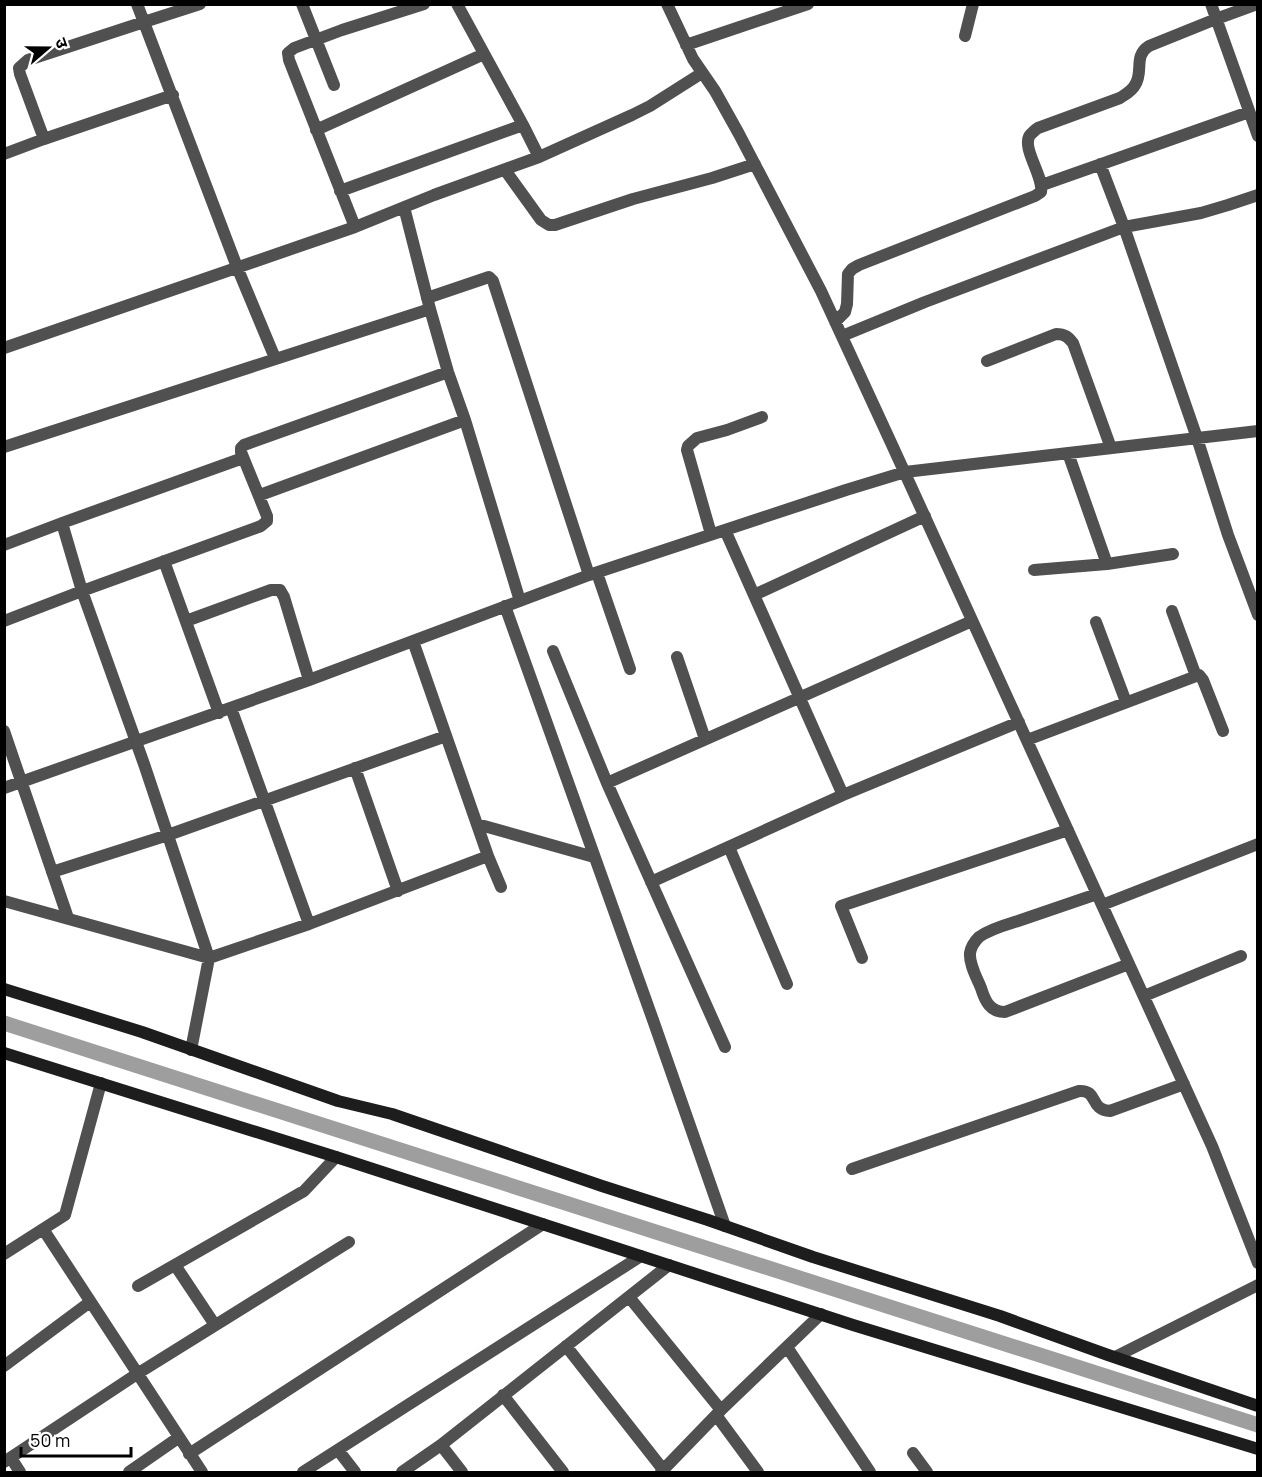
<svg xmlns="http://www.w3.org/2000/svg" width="1262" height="1477" font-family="Manrope,'Noto Sans Devanagari',sans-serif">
<rect width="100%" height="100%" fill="#fff"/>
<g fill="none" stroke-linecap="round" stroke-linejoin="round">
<path stroke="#9e9e9e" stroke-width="15" d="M4,1023L1258,1425"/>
<path stroke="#505050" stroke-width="12" d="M137,4L237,267L275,358
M302,4L334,85
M457,4L523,125L539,157
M667,4L693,59L715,91L739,134L821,291L893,447L1212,1146L1258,1263
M1211,4L1258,136
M965,36L973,4
M686,45L808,4
M316,130L484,54
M44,139L20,74L19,68L28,60L144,22L200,4
M4,154L44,139L173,95
M1100,164L1124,227L1197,438L1228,535L1258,615
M505,170L541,220L549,225H555L633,199L712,178L755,164
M1042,185L1249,112
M340,191L523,125
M404,207L430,309L448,372L465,420L520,601
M355,227L289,60L288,53L294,48L342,30L424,4
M427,298L489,277L493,281L589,575
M835,322L845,312L847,304L848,274L852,269L859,265L1035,196L1041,192C1044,176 1021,148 1030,135C1032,133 1035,130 1038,128L1120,98C1126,94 1132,91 1135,85C1144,72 1133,56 1149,46L1216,19L1257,4
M842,336L925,302L1124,227L1201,213L1228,205L1258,195
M4,348L355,227L434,195L539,157L632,115L650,106L702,73
M987,361L1056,334C1065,334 1068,337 1073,343L1111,448
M4,447L430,309
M1068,453L1107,564
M260,495L465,420
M62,523L82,591L144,764L209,958L309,924L488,856
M725,530L843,795
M711,534L687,450L688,446L697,438L727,430L762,417
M4,545L62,523L243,458
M164,561L219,713
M1034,570L1107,564L1173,554
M597,573L630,669
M754,595L925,516
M505,606L653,1020L725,1226
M1172,611L1196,676
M4,621L82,591L261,526L267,521V516L241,452V448L244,445L448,372
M186,621L271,590H280L284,597L309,680
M1096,622L1126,702
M413,641L488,856L501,887
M553,651L607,783L725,1047
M677,657L705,739
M231,708L309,924
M4,731L68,918
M1027,740L1199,675L1203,680L1223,731
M355,768L398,891
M607,783L972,621
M4,788L309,680L589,575L846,490L905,472L1258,431
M477,824L594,857
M729,847L787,984
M52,872L168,835L446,736
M651,882L843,795L1019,722
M1097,894C1071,903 1044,912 1018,921C1005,925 990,929 979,937C975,941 971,947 970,953C969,964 977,978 981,988C985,1001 990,1012 1005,1012L1129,964
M4,901L209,958L191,1050
M1102,905L1258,844
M862,958L841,906L1068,830
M1144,996L1241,956
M852,1169L1079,1091C1099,1090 1089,1110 1110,1111L1184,1084
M43,1229L202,1472
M4,1254L65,1215L101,1083
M175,1265L215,1325
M138,1286L304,1191L336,1157
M629,1297L721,1410
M566,1346L665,1472
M787,1347L870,1472
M1115,1357L1258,1285
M4,1366L90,1302
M503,1395L563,1472
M716,1415L758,1472
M441,1445L462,1472
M338,1450L355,1472
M913,1453L927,1472
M189,1454L543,1224
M11,1458L20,1472
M4,1462L137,1374L349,1242
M129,1472L178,1438
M303,1472L641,1256
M402,1472L441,1445L669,1265
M661,1472L721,1410L821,1314"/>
<path stroke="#1d1d1d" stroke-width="12" d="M4,989L142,1032L338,1101L392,1114L602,1186L708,1220L813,1257L1000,1316L1108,1355L1258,1406
M4,1053L336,1157L853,1325L1258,1449"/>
</g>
<rect width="1262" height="1477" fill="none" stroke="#000000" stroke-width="12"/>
<g transform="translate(48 48) rotate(70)" stroke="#ffffff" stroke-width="4.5" paint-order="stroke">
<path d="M0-4.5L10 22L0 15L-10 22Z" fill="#000000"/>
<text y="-9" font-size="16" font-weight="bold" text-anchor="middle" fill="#000000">उ</text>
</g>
<path d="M21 1447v9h110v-9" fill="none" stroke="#000000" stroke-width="3"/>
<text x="30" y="1447" font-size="18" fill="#000000" stroke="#ffffff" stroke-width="4.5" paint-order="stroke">50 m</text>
</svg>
